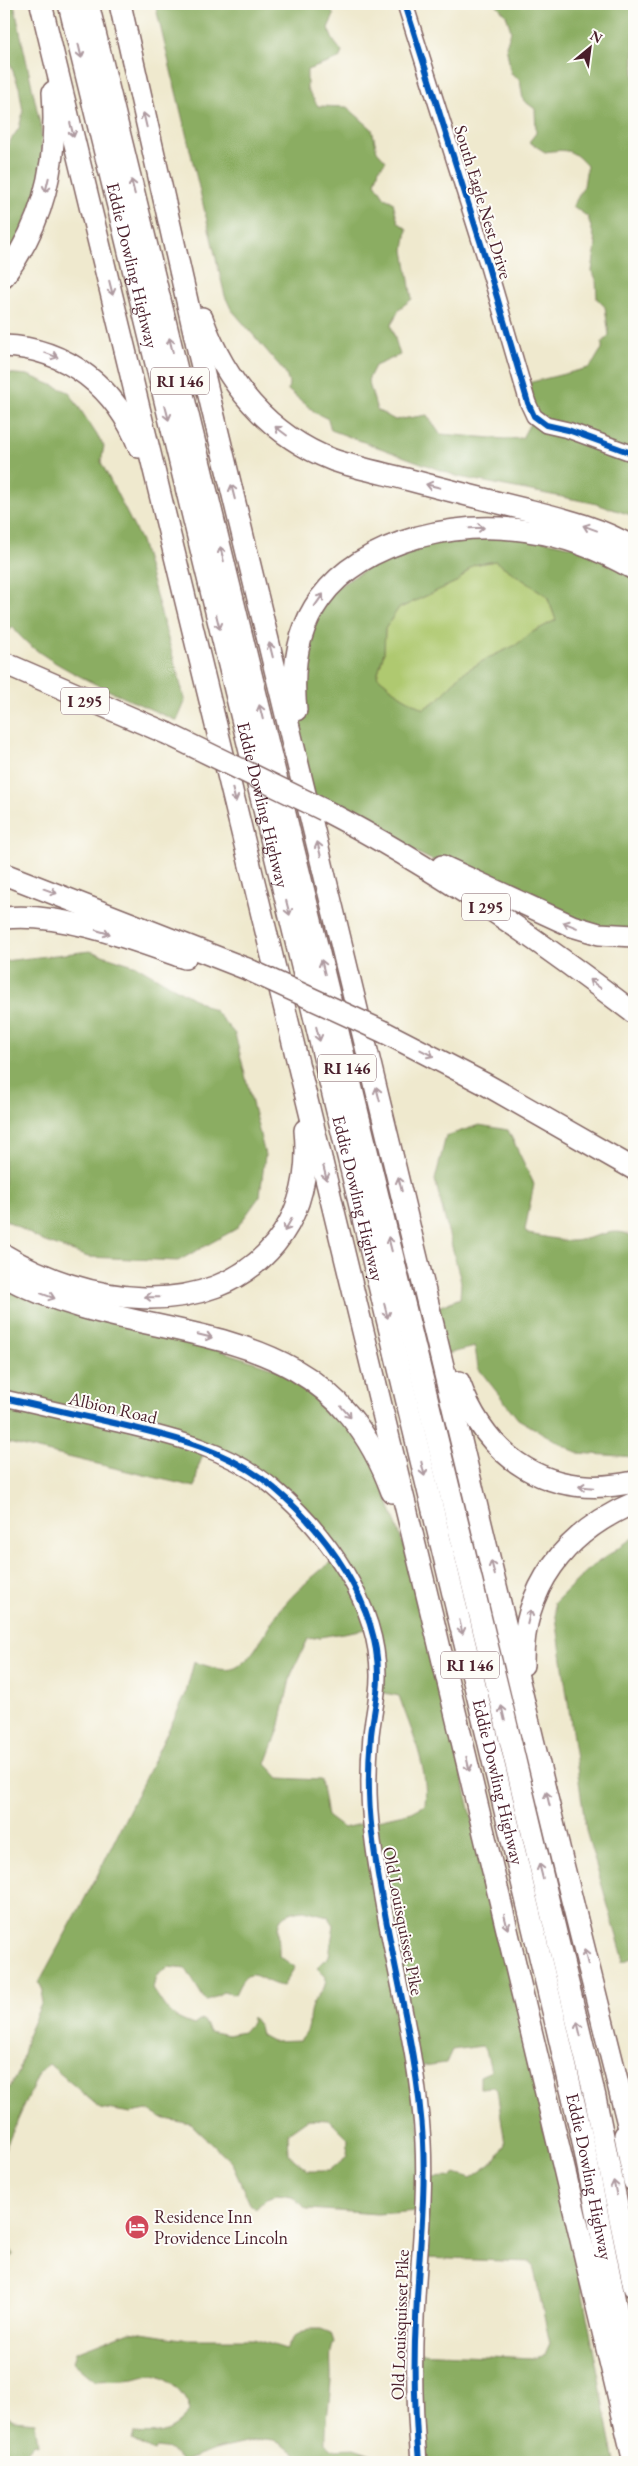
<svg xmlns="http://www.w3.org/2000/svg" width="638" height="2466" font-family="'EB Garamond',serif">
<rect width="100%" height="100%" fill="#fdfcf7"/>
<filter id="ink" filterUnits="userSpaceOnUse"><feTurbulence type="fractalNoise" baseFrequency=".02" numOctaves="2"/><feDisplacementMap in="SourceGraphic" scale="10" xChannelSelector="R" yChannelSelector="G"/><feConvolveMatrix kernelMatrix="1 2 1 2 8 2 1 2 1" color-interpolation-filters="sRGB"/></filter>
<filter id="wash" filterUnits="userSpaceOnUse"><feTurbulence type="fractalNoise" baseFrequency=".0096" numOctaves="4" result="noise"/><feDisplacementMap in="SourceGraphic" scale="20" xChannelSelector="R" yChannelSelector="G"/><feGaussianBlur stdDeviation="1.12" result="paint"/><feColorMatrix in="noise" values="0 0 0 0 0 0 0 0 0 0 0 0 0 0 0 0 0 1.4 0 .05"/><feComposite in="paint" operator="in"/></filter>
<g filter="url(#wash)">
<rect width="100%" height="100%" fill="#efe9ce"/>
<path fill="#afc96f" stroke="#7c744d" d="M495,561L547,596L556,620L531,633L516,645L488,658L461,674L439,699L423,709L400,695L377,676L384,652L385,629L398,609L458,581L473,565Z"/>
<path fill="#8bad62" stroke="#6a6646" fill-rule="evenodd" d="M4,4H14L41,128L42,157L49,160L4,277V150L19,128L23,112L19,87L4,48Z
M155,4H325L334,15L328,28L333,40L342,52L339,59L307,70V89L318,106L347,107L372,129L377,151L386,161L379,169L375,183L385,198L393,202L398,222L407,229L404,250L412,299L400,308L391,325L400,355L375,366L368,380L377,410L395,420L427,415L440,434L506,439L522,438L535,414L524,384L588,368C595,363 596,356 602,349V343L609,335L605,307L597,299L596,279L592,271L596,244L588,217L573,206L584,186L587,166C572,149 567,149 545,152L529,142L536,133L535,109L523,100L520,80L511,73L506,46L511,31L506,15L496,4H634V516L593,503L459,477L331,430L328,419L316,413L288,390L289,383L285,372L231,309L225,296Z
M4,373L28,375L69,392L104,446L101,462L141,541L180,682L185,702L177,721C136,702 35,663 13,627L6,634H4Z
M511,534L584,549L634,575V940L581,934L333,811L306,787L301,767L294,676L328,593L403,546ZM495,561L547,596L556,620L531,633L516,645L488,658L461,674L439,699L423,709L400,695L377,676L384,652L385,629L398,609L458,581L473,565Z
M90,951L137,966L215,1011L235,1034L265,1155L260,1196L236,1229L178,1261L88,1257L43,1241L4,1219V961Z
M479,1125L508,1130L534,1184L525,1230L528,1234C542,1236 557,1240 571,1241C591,1241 616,1223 634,1238V1457L577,1453L518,1419L478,1368L475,1347L447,1354L433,1309L460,1298L461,1282L435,1180L446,1136Z
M4,1279L297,1376L368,1445L410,1563L562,2186L615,2462H417L415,2353L534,2358L545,2355L550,2344L533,2265L531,2262L424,2258L418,2211L377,2214L308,2209L292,2197L277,2195L266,2198L256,2209L250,2204L231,2162L191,2124L161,2118L147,2110L131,2113L100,2108L49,2064L40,2071L4,2151V2096L19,2072L27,2036L42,2002L43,1991L39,1982L97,1876L185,1696L194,1662C206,1665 223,1673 235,1668C255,1658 265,1630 277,1614C293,1593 312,1577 332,1561L305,1524L246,1474L204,1452L198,1468L195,1487L4,1442ZM367,1629L375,1691L399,1696C411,1730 429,1769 425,1805L412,1812L343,1828L327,1816L321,1780L279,1778L266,1764L279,1729L291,1675L308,1639ZM304,1910L328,1916L334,1925L329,1956L317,1968L326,1977C326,1994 315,1994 311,2008C306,2025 314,2024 300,2040L272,2041L261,2035L259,2026L252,2017L251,2023L243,2032L228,2035L209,2031L202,2019L194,2025C168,2016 168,2011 153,1989L156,1976L168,1967L186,1969L206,2002L223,1992L235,1995C250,1958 258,1983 283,1986L295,1967L279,1956C280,1928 269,1914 304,1910ZM482,2046L486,2050L491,2071L480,2076V2088L494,2087L497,2090L505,2144L495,2161L471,2178L456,2173L451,2177L423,2178L415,2067L446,2063L452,2050ZM308,2119L329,2120L348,2139L347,2156L329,2171H308L289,2155L288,2133Z
M634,1537V1957L622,1962L623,1957L586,1831L554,1603L591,1567Z
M4,2237L14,2255L4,2263Z
M308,2329H321L331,2333L334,2342C328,2356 332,2366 331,2381C330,2402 325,2422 326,2444L332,2449L354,2448L377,2456V2462H310L274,2440L264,2439L215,2450L182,2462L171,2450L157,2448L154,2451L131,2440L133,2433C162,2435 170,2434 190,2412C188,2396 166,2374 149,2375C144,2376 139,2378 134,2379C121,2381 108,2380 95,2381L73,2362L76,2352L130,2331L181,2339H254L286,2349L295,2336Z
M4,2415L14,2420L35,2422L38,2445L34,2444L27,2450L21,2462H4Z"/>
</g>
<g filter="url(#ink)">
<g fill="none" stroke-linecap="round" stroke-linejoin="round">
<defs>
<path id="minor" d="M405,4L487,263L528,403L534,416L546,425L568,430L634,454
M4,1398C42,1407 80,1415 118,1424C174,1437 229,1450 274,1488C327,1533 379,1605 378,1677C378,1697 373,1716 371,1735C368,1768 368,1801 372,1833C384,1937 417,2038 423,2142C426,2202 418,2260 416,2319C413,2367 415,2415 419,2462"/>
<g id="highway">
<path d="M41,4L436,1632L634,2462"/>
<path id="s1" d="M69,4L360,1206L553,2011L582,2137L634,2397"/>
<path d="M88,4L504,1714L595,2097L634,2287"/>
<path d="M120,4L199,354L563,1864L634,2148"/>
<path d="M4,276C45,222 58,159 53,92"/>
<path d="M202,318C225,382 268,435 333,460C357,468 382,473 406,479C447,490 487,500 528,510C564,519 601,528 634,548"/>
<path d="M4,346C67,348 117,389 139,447"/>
<path d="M4,663L166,733"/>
<path d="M296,710C286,618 330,562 418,537C453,528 491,525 528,531C566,536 601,550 634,569"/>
<path d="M324,810C434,867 536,938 634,1013"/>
<path d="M442,866L572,926L599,934L634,936"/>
<path d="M4,874L247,969"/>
<path d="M4,918C62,912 131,939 185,958"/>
<path d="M384,1032L485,1084L634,1169"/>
<path d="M4,1255C83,1303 208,1325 275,1244C302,1211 309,1171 305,1130"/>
<path d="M4,1276C148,1355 322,1300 392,1492"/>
<path d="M459,1382C488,1461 550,1500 634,1482"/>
<path d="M523,1665C522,1588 565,1532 634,1503"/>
<path d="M625,2135L634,2181"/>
</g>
</defs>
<use href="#minor" stroke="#846664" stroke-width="18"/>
<use href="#highway" stroke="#846664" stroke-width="24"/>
<use href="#minor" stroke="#fff" stroke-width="15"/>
<use href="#highway" stroke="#fff" stroke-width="21"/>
<defs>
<path id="highway-bridge" d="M166,733L324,810
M247,969L384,1032"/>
</defs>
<use href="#highway-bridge" stroke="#846664" stroke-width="24" stroke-linecap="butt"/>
<use href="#highway-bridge" stroke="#fff" stroke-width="21"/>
<defs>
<path id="cycleway" d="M405,4L487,263L528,403L534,416L546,425L568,430L634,454
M4,1398C42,1407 80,1415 118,1424C174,1437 229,1450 274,1488C327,1533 379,1605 378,1677C378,1697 373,1716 371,1735C368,1768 368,1801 372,1833C384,1937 417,2038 423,2142C426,2202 418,2260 416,2319C413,2367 415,2415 419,2462"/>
</defs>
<use href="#cycleway" stroke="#fdfcf7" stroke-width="9"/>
<use href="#cycleway" stroke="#0057b8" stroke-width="6"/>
</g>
<defs><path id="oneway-shaft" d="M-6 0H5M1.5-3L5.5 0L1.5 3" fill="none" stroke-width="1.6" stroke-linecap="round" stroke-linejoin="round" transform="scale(1.25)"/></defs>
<g stroke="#ae9aa0">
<use href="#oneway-shaft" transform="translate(80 51) rotate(77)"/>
<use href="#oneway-shaft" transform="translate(145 120) rotate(-103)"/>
<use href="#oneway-shaft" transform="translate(72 130) rotate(76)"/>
<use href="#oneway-shaft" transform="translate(47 185) rotate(103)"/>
<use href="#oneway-shaft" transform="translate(133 187) rotate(-104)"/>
<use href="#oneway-shaft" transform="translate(111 288) rotate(76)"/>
<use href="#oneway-shaft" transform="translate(171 345) rotate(-104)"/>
<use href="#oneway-shaft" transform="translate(51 355) rotate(20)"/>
<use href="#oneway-shaft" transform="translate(167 413) rotate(76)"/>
<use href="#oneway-shaft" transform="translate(281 431) rotate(-143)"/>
<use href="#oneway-shaft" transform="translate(433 486) rotate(-166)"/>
<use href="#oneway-shaft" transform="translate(233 492) rotate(-104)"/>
<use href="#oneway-shaft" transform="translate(477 528) rotate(-2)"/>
<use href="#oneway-shaft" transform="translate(590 528) rotate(-160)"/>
<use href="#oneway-shaft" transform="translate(222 554) rotate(-104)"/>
<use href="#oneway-shaft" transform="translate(319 600) rotate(-55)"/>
<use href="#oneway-shaft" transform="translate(218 622) rotate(76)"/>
<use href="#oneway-shaft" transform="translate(271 650) rotate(-104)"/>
<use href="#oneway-shaft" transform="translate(261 712) rotate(-104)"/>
<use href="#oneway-shaft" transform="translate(234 795) rotate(76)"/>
<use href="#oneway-shaft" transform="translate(319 849) rotate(-104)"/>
<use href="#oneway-shaft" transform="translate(50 891) rotate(20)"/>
<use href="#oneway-shaft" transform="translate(288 908) rotate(76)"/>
<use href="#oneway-shaft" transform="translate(570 925) rotate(-158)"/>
<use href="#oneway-shaft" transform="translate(103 932) rotate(16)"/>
<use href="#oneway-shaft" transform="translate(323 967) rotate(-104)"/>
<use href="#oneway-shaft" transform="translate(595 984) rotate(-143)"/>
<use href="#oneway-shaft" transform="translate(318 1034) rotate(76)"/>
<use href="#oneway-shaft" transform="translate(427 1053) rotate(27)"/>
<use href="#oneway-shaft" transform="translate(378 1094) rotate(-104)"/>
<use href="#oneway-shaft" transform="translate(325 1173) rotate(76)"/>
<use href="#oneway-shaft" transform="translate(400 1184) rotate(-104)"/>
<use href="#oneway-shaft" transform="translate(288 1225) rotate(120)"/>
<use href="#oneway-shaft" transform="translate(390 1244) rotate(-104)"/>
<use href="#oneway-shaft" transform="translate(48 1296) rotate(20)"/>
<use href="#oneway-shaft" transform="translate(152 1297) rotate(-179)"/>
<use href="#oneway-shaft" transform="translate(386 1311) rotate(76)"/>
<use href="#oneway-shaft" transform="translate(205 1336) rotate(13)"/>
<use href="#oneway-shaft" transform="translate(346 1412) rotate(49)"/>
<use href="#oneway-shaft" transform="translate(423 1469) rotate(77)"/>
<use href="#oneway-shaft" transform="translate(586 1487) rotate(-175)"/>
<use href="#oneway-shaft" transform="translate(493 1568) rotate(-104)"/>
<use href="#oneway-shaft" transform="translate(529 1617) rotate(-77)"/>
<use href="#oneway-shaft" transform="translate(461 1627) rotate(77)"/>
<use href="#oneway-shaft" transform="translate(503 1713) rotate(-103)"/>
<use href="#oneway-shaft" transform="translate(468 1764) rotate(77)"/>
<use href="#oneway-shaft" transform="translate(548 1799) rotate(-103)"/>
<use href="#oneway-shaft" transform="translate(541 1871) rotate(-104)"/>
<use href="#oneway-shaft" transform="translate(506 1922) rotate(76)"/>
<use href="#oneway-shaft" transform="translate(586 1957) rotate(-104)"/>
<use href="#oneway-shaft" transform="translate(579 2029) rotate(-103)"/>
<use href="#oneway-shaft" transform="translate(615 2188) rotate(-102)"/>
</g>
</g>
<defs>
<symbol id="hotel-disc" viewBox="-11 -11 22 22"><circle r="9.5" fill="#d1495b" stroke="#fdfcf7"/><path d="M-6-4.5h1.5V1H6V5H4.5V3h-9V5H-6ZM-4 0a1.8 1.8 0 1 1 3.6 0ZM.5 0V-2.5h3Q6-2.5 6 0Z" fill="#fff"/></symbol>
</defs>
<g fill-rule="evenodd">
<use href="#hotel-disc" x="123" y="2213" width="28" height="28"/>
</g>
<g text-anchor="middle" stroke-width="4" stroke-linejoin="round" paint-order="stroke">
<g fill="#fdfcf7" stroke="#806168" stroke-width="1">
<rect x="151" y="367.5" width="58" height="27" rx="4"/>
<rect x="61" y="687.5" width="48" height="27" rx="4"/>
<rect x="462" y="893.5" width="48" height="27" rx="4"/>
<rect x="318" y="1054.5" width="58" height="27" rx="4"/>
<rect x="441" y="1651.5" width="58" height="27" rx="4"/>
</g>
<g font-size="16" font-weight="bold" fill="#4a1f2b">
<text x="180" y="387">RI 146</text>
<text x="85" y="707">I 295</text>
<text x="486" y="913">I 295</text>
<text x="347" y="1074">RI 146</text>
<text x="470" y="1671">RI 146</text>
</g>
<g font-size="18" fill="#4a1f2b" stroke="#fdfcf7">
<text transform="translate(483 202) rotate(73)" y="6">South Eagle Nest Drive</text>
<text dy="6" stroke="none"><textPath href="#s1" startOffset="269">Eddie Dowling Highway</textPath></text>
<text dy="6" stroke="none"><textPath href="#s1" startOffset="824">Eddie Dowling Highway</textPath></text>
<text dy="6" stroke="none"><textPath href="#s1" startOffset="1229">Eddie Dowling Highway</textPath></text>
<text transform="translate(113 1408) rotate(13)" y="6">Albion Road</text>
<text dy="6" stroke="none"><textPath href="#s1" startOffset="1829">Eddie Dowling Highway</textPath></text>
<text transform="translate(403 1921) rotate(79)" y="6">Old Louisquisset Pike</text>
<text dy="6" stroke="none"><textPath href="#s1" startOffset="2234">Eddie Dowling Highway</textPath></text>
<text transform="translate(400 2325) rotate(-88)" y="6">Old Louisquisset Pike</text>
</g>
<g font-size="18" fill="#4a1f2b" stroke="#fdfcf7" text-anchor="start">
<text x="154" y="2223">Residence Inn<tspan x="154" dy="21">Providence Lincoln</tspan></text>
</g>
</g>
<rect width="638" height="2466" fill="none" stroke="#fdfcf7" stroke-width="20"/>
<g transform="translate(590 48) rotate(29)" stroke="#fdfcf7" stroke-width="4" paint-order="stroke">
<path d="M0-4L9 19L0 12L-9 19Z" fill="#4a1f2b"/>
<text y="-8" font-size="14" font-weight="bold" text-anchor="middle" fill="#4a1f2b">N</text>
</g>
</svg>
